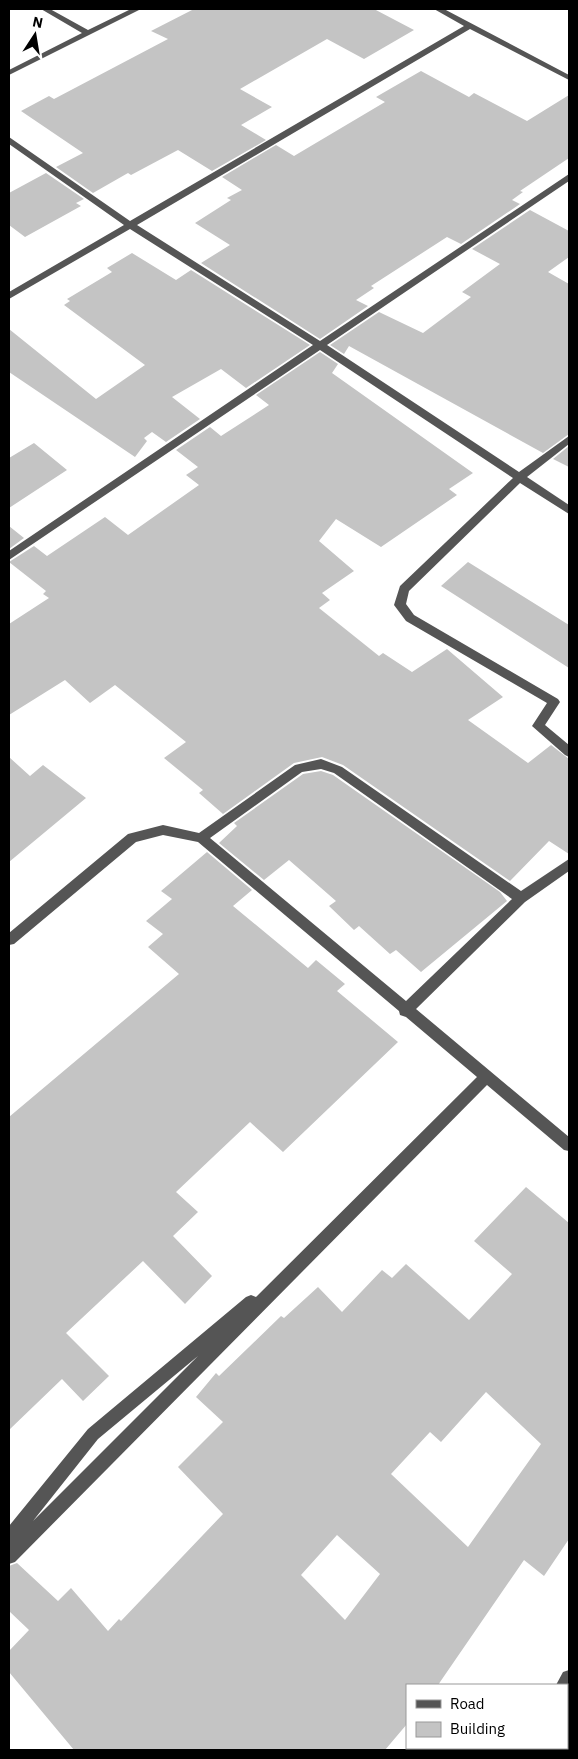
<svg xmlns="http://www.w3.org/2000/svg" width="578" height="1759" font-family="'IBM Plex Sans',sans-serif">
<rect width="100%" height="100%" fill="#fff"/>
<path fill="#c4c4c4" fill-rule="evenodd" d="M194,9H374L414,30L364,59L327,39L240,89L272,107L241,125L266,140L212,171L178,150L131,175L128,173L93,193L56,167L83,153L21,111L49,96L54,99L168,39L151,31Z
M421,71L469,97L474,93L527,121L569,95V158L520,191L523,192L512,200L520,204L461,244L447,237L371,286L374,288L356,300L368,306L320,339L201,263L230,245L195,223L231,200L227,198L242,190L222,177L276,145L294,156L385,102L376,97Z
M46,173L84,199L76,203L81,206L25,237L9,225V193Z
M530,210L569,231V257L548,272L569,284V434L543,453L349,346L344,354L330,345L379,312L423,333L471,297L462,292L500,264L472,249Z
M132,253L176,280L191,270L310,345L246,388L221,369L172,397L200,419L166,442L152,432L144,438L147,441L135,457L9,372V329L96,399L145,365L64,305L70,301L67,299L112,272L107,268Z
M320,352L338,364L332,373L473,473L449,489L457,495L381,547L336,519L319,541L354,571L322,593L330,600L319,608L379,656L383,653L412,672L447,649L503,697L468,720L528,763L551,745L569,759V854L549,841L510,881L343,765L322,757L294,763L223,814L199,793L203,790L164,758L186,742L115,685L90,703L65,680L9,715V624L49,598L43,594L46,591L9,562L34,546L47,556L105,517L128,535L199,485L186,475L198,467L176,450L210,427L221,436L269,405L256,395Z
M34,443L67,470L9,508V458Z
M569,446V467L553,459Z
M9,526L24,538L9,549Z
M468,562L569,625V668L441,586Z
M9,757L30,776L43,765L86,798L9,862Z
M321,771L333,775L500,892L507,901L421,972L396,950L390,954L359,926L354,930L329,906L336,901L289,860L264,880L219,843L237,826L234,823L303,774Z
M207,852L252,890L233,906L308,968L316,960L345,984L337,991L398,1042L283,1152L250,1122L176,1192L198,1212L173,1236L212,1276L185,1304L143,1261L66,1333L109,1376L83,1401L62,1379L9,1430V1117L179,974L148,947L163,934L146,921L172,899L161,891Z
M526,1187L569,1223V1539L544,1576L524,1560L438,1685H407V1724L385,1750H74L9,1672V1651L29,1630L9,1611V1566L17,1563L58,1601L71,1588L108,1631L119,1619L121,1621L223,1514L178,1467L223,1422L196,1397L216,1373L219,1376L281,1316L284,1318L318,1287L342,1312L382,1270L392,1278L406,1264L469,1320L512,1274L474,1241ZM486,1392L541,1444L468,1547L391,1474L430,1432L441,1442ZM337,1535L380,1574L345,1620L301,1575Z"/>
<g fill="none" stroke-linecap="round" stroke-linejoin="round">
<path fill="#555" fill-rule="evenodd" d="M41,9H50L88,30L131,9H141L9,75V70L82,33Z
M434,9H444L569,75V80L470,29L137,225L320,341L569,174V181L327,345L519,472L569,436V444L527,477L569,505V514L520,483L409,591L406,604L414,615L558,699L560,702L545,725L569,745V757L565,755L532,726L547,703L406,621L394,605L400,586L513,478L320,350L9,560V551L313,345L130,229L9,299V292L124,225L9,144V137L130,221L464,26Z
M321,759L342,767L521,891L569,859V871L525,902L416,1009L569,1137V1151L564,1150L487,1085L15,1562L9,1564V1526L88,1429L246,1297L251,1295L256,1297L477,1077L406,1017L400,1015L399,1011L198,842L163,835L136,842L14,944L9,945V933L128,834L163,825L199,833L295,765ZM321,769L334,773L512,899L406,1001L210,838L302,772ZM198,1356L33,1521L98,1439Z
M569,1670V1691L567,1692V1685H556L563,1672Z
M504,1748H522V1750H504Z"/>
</g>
<rect width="578" height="1759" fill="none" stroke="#000000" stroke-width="20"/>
<rect x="406" y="1684" width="162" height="65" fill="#ffffff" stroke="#999999"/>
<rect x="416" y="1700" width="25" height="8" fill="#555555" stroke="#999999"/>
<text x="450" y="1709" font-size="15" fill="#000000">Road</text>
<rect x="416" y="1722" width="25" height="15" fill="#c4c4c4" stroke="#999999"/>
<text x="450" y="1734" font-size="15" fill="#000000">Building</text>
<g transform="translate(35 35) rotate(12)" stroke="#ffffff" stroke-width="4" paint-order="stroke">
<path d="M0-4L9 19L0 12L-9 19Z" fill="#000000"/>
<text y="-8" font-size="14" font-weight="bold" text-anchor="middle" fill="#000000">N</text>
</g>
</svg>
